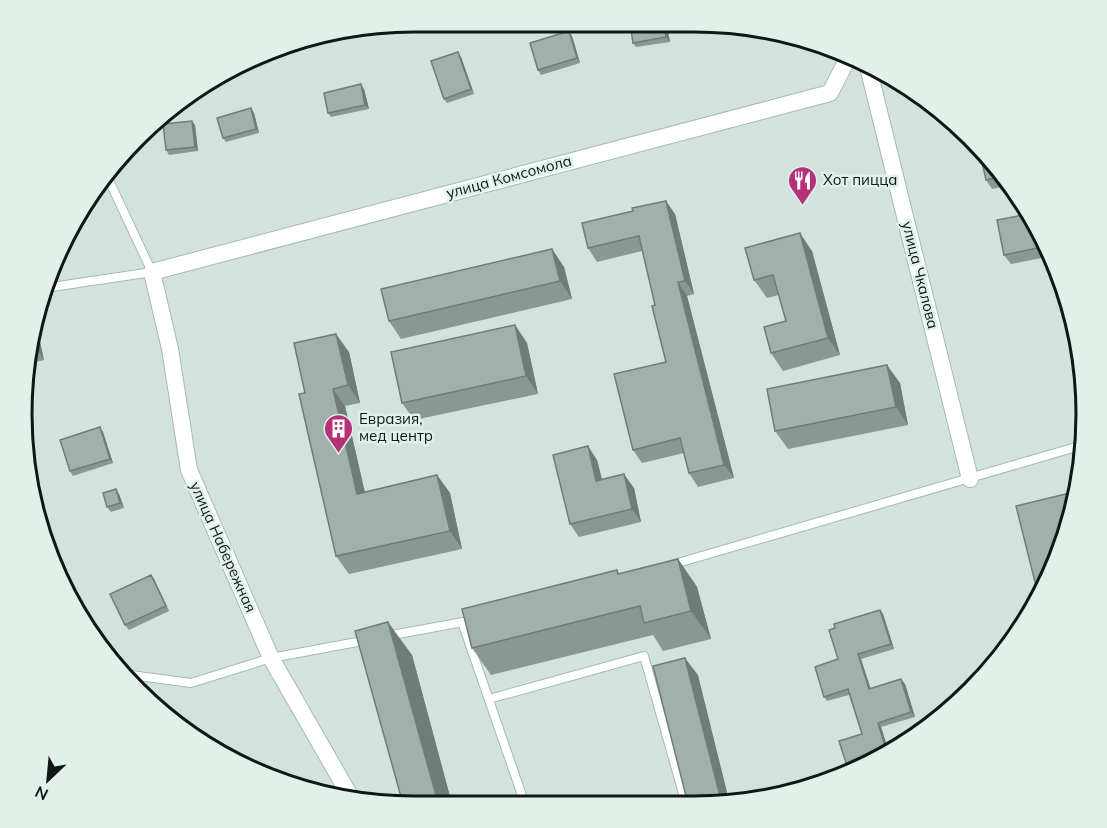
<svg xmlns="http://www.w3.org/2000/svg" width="1107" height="828" font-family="Mulish,sans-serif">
<rect width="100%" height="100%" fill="#d1e3dc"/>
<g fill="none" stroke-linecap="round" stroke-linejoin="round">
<defs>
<path id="lane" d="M45,288L152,272L106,174
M671,565L1083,445
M462,622L525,804
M387,636L474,620
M121,671L131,675L191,683L271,658L368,640
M489,699L644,656L686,804"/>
<path id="street" d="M869,71L970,479
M353,801L271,658L189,470L170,349L152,272L830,93L847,60"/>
</defs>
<use href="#lane" stroke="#a8b9b2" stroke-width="10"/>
<use href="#street" stroke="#a8b9b2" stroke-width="18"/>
<use href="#lane" stroke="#fff" stroke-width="8"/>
<use href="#street" stroke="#fff" stroke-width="16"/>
</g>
<path fill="#8a9893" d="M630,22H666L670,42L636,47L633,43Z
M572,36L580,63L541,75L538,70Z
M461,57L474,94L447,103L444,99Z
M364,89L369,109L331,117L328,113Z
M254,113L259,133L226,142L223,138Z
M195,125L198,151L169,155L166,150Z
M980,153L1010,185L992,189L986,180Z
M1020,195L1052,256L1011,264L1004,255L1023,215Z
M633,211L675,214L694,294L687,296L734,478L698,487L689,473L684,453L642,463L633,450L666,362L655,305L642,251L597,262L588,248Z
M552,249L564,267L572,299L401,339L389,321Z
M812,251L840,355L783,371L771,353L786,321L779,295L767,298L754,280Z
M515,325L527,343L538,394L414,420L402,403Z
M38,333L44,360L27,364L29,337Z
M349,352L360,403L345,406L365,492L437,475L450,493L462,549L349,574L336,556L305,393Z
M900,383L908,425L788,449L775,431Z
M103,432L113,463L73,476L70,471Z
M597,460L602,480L634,488L641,522L579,537L570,524Z
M119,494L124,508L111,512L107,507Z
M678,559L697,587L711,639L663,651L653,635L491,675L472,648L619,574Z
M1056,564L1040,594L1037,590Z
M154,579L169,611L129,630L125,625Z
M880,610L883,614L894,649L861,659L871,689L905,684L915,717L881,727L889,752L849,772L862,734L849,695L827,701L824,697L838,659Z
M412,655L452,804H403Z"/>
<path fill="#707c78" d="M664,22H666L670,42L666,37Z
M569,31L572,36L580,63L577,58Z
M458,52L461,57L474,94L471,89Z
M361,84L364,89L369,109L365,105Z
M251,108L254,113L259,133L256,129Z
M192,121L195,125L198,151L195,147Z
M666,201L675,214L694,294L685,281Z
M800,233L812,251L840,355L828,338Z
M552,249L564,267L572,299L560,281Z
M678,282L687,296L734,478L724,465Z
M515,325L527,343L538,394L526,376Z
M32,326L38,333L44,360L38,351L32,327Z
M336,334L349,352L360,403L348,385Z
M887,365L900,383L908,425L896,407Z
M333,389L345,406L369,511L357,494Z
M100,427L103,432L113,463L110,459Z
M588,446L597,460L606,495L596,481Z
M624,474L634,488L641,522L632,509Z
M437,475L450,493L462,549L450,531Z
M116,489L119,494L124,508L120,503Z
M678,559L697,587L711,639L691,611Z
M151,575L154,579L169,611L166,606Z
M880,610L883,614L894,649L891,644Z
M388,622L412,655L452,804H440L437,799Z
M858,654L861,659L872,694L869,689Z
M685,658L698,675L730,804H722Z
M901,679L905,684L915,717L911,712Z
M878,723L881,727L889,752L887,753Z"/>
<path fill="#a0b1ab" stroke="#707c78" stroke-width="1.5" d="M630,22H664L666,37L633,43Z
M569,31L577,58L538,70L530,43Z
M458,52L471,89L444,99L431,61Z
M361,84L365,105L328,113L324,93Z
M251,108L256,129L223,138L217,118Z
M192,121L195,147L166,150L163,124Z
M980,153L1001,176L986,180Z
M1018,194L1047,246L1004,255L997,220L1023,215Z
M666,201L685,281L678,282L724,465L689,473L680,438L633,450L614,374L666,362L652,306L655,305L639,236L588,248L582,223L633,211L632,208Z
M800,233L828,338L771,353L764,327L786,321L773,275L754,280L745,248Z
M552,249L560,281L389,321L381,289Z
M515,325L526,376L402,403L391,352Z
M32,327L38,351L28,353L29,337Z
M336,334L348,385L333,389L357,494L437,475L450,531L336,556L299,394L305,393L294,343Z
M887,365L896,407L775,431L767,389Z
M100,427L110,459L70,471L60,440Z
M588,446L596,481L624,474L632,509L570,524L553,455Z
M116,489L120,503L107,507L103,493Z
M1078,491L1056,564L1043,589L1037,590L1016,506Z
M678,559L691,611L644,623L640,606L472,648L462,609L617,570L618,574Z
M151,575L166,606L125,625L110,594Z
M880,610L891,644L858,654L869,689L901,679L911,712L878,723L887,753L849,772L839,741L862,734L848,689L824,697L815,667L838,659L829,630L835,628L834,624Z
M388,622L437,799L419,804H403L355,631Z
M685,658L722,804H688L653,666Z"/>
<defs>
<symbol id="restaurant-pin" viewBox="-11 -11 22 30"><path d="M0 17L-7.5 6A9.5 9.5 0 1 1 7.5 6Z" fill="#b63177" stroke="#dff1e9"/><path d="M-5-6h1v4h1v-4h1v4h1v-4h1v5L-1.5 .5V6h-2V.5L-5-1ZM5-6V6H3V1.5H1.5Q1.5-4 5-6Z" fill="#fff"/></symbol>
<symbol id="building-pin" viewBox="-11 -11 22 30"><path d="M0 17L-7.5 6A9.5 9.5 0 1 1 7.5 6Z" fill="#b63177" stroke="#dff1e9"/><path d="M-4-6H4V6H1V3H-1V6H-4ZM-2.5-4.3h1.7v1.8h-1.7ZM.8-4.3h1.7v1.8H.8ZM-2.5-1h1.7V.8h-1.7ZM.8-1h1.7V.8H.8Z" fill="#fff"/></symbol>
</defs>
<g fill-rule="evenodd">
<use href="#restaurant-pin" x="786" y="164" width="33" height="45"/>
<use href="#building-pin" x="322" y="412" width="33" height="45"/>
</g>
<g text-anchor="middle" stroke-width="5" stroke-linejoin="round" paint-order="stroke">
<g font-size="15" fill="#111714" stroke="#dff1e9">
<text transform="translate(509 177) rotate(-15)" y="5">улица Комсомола</text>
<text transform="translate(920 275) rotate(76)" y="5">улица Чкалова</text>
<text transform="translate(223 547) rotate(66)" y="5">улица Набережная</text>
</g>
<g font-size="15" fill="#111714" stroke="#dff1e9" text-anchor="start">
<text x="823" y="185">Хот пицца</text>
<text x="359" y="424">Евразия,<tspan x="359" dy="17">мед центр</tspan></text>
</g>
</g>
<path d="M0 0H1107V828H0ZM414 32H694A382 382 0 0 1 1076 414V414A382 382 0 0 1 694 796H414A382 382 0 0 1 32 414V414A382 382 0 0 1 414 32Z" fill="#dff1e9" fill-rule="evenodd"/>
<path fill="none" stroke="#111714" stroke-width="3" d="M414 32H694A382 382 0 0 1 1076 414V414A382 382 0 0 1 694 796H414A382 382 0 0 1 32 414V414A382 382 0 0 1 414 32Z"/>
<g transform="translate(48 780) rotate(206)" stroke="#dff1e9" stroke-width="4.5" paint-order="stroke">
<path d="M0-4.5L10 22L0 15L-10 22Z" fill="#111714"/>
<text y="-9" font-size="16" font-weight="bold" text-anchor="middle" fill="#111714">N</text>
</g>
</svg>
